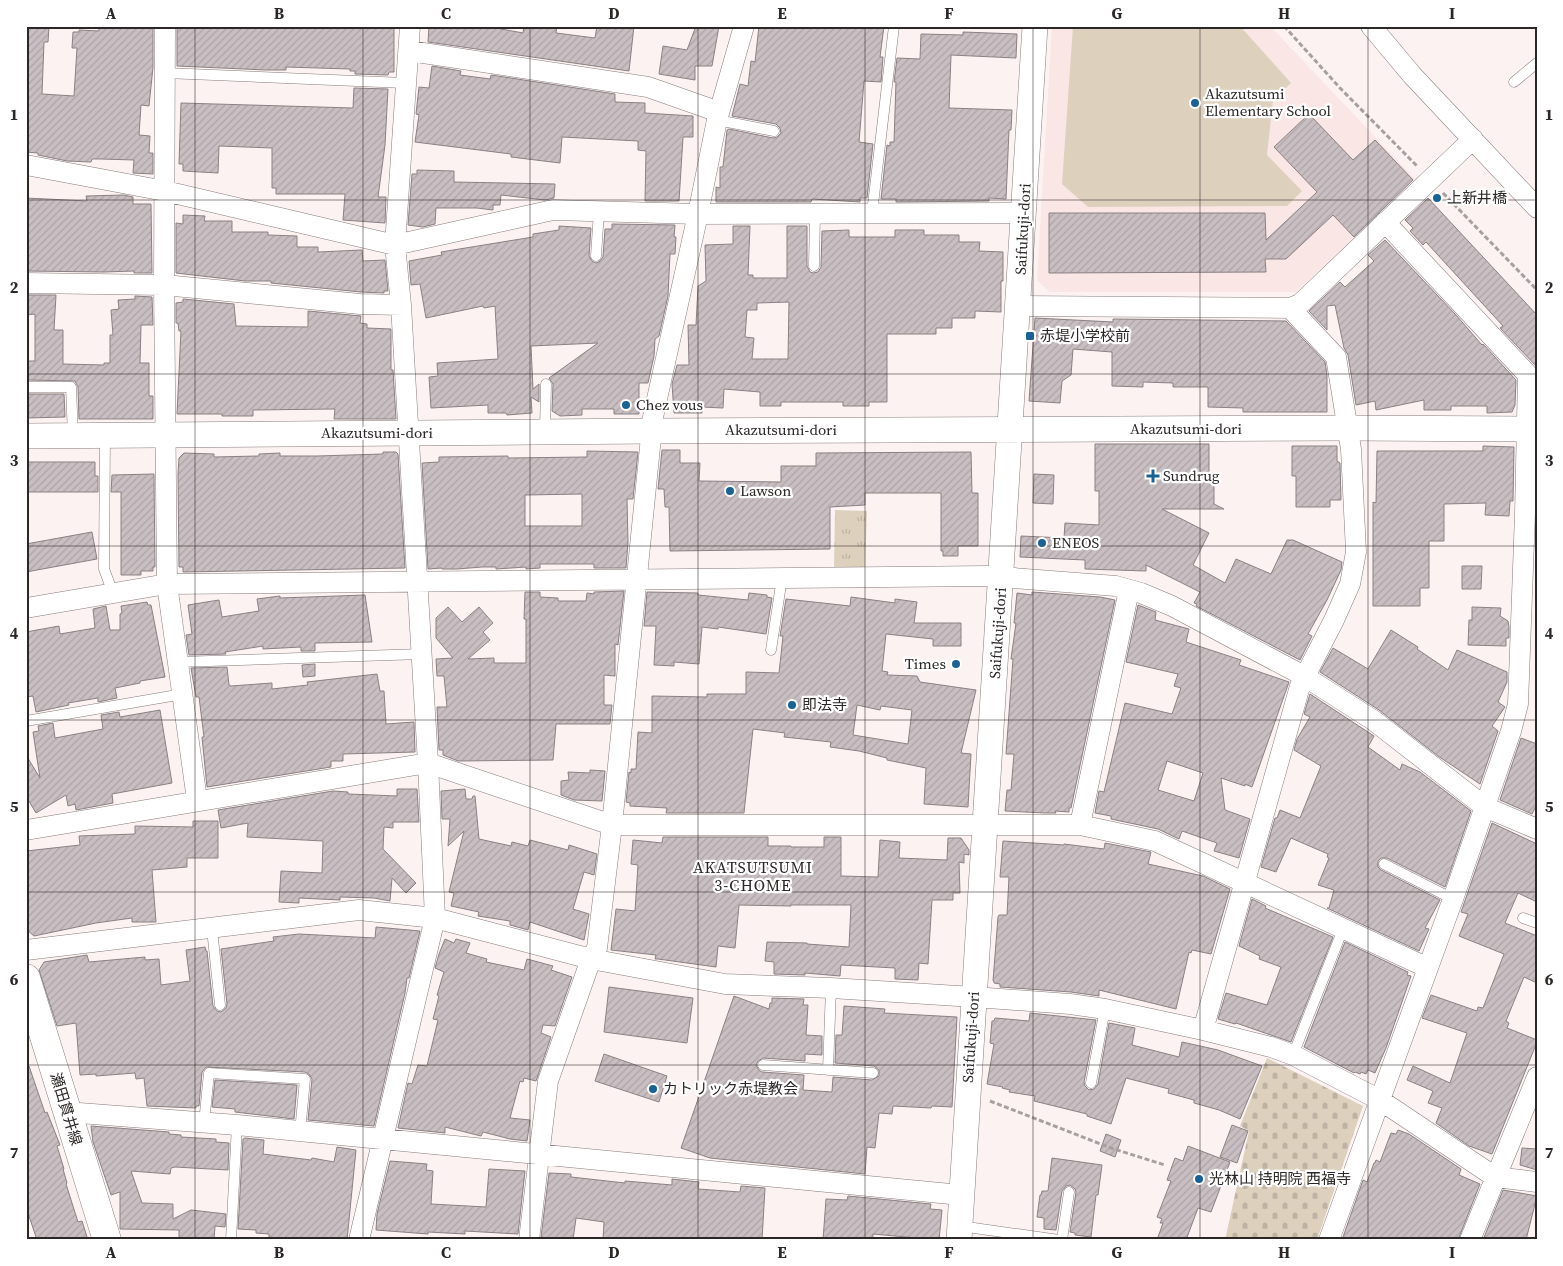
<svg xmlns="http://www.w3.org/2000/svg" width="1563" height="1266" font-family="'Source Serif 4','Noto Sans JP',serif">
<defs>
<pattern id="cemetery-stones" width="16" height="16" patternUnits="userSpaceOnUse" patternTransform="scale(1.25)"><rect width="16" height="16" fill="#ddd1be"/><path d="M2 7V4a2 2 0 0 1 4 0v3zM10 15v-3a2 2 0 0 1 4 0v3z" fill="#beb3a3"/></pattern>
<pattern id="park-tufts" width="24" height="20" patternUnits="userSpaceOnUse" patternTransform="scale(1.25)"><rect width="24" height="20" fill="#ddd1be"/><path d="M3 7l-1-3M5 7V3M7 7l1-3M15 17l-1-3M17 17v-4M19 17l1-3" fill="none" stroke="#beb3a3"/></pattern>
<pattern id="building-hatch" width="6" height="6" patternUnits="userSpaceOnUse" patternTransform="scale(1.25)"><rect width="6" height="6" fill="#c9bfc2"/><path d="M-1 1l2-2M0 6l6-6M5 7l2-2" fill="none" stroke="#ada4a7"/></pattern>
</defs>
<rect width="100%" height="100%" fill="#fcf2f1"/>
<path fill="#fae6e4" d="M1052,26H1270L1415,179L1296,292H1049L1037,280Z"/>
<path fill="url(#cemetery-stones)" d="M1267,1058L1363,1106L1317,1240H1225L1249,1131L1240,1126Z"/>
<path fill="url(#park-tufts)" d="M835,510L867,511L865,568H834Z"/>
<path fill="#ddd1be" d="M1073,26H1240L1291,83L1273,100L1267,155L1302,191L1287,206L1088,207L1062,184Z"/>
<path fill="url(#building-hatch)" stroke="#8a8184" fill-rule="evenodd" d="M28,26H49L48,42H44L42,94L74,96L77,48H72L73,32H79V30L99,31V26H153V67L149,106L141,105L139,135L150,136L149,153H153V174L133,173L134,160L101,159H92L91,162L67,161L38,155V153L26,152Z
M177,26H394V72H389L388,75L355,74V71H350V69L286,67V70H266L177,66Z
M429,26H485L523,33L524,26H557L556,33L595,38L597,26H634L629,71L428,42Z
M696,26H719L712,66H695V80L659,74L663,46L687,50Z
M759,26H884L880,57H883L881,82L864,81L859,142L873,144L867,198H860V202L812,199L811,202H716V187L720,188V167H723L727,130L729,129L773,138L777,137L781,133L780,128L776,124L732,116L740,84L748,86L751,61L755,62Z
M963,32L1017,34L1016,58L951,55L949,108L1012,110L1011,130H1009L1006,199L989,198V201L896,202V199H881L887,145L890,146V142H894L896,82H894L897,58L920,59L921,34L963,35Z
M432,66L461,71L460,75L490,79L491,75L615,94V102L645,103V113L693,116V137H683L679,201H645L646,151L638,150V141L562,137L560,163L511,157V154L415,142L419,115L416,114L419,87L429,88Z
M354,88L388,89L385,145L378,197H386L385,223L343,220L345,194H276V188H272V148L219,146L218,173L183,171V164H179L181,103L353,108Z
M1309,114L1353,160L1375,140L1413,180L1354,237L1333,215L1286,259H1265L1266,272L1049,273V213H1265L1266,240L1317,192L1274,147Z
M417,170L454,171V182L555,184L554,198L545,200L501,195L500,205H493V210L477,208H436L435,224L423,227L408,225L412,174H417Z
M124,195L133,197V204H151L152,273H134V271L104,272L26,271V198L87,201L86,196Z
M1428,198L1537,315V367L1500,328L1503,326L1426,242L1423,245L1410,231L1413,228L1405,220Z
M183,215L205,216L204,221H232V232H268V235L297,236V247H318V252L362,250L363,261L385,260L388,291H384V293L361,292L271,283V281H245L176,273V223L183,224Z
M612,224L675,225L674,237H676L675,254H670L668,296L659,336L655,339L654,356L648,383H639V414H614V409H582V415L560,416L552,411L553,384L549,378L598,343L531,346L533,389L539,384V402L531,397L532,413L507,415L506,413H488V405L431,408L429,377L438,376L437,363L498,359L495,306L484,308L483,306L426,318L420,284L411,285L409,261L442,255L441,252L533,237V234L559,230V226L591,228L589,256L592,261L596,263L599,262L603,257L605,229H612Z
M733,226H750L748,275H753V278H787V226H807V266L810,272L813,273L818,272L821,267L822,231L849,230V237H895V230H924V235H959V242H980L979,251L1003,252V281H1001V312L975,311V318H952V328H936V334H887V402H869V406H843V402H781V406H760V392L724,389L723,408L702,407V413H674L672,384L677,365H689L688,325H696L698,286L706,281L705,245L733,244ZM789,302L788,359H752L754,338L745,337L747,310H757V303Z
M1385,240L1456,315L1482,345L1483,344L1516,380L1515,405L1512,412L1487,413V406H1451V410H1424V400L1376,410L1375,401L1356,405L1348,355L1344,348L1335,305L1327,306V330L1309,311L1340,282L1345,287L1374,261L1368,255Z
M26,295H56L54,330H63V364L104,365V363H110V335H113L111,310L119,309L118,300L135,299V296L152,297L153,325H141L140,363H149V396H153V419H79L78,387L75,381L26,380V361H35V314L26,315Z
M183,299L234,304L236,326L308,327V311L361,316L360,323L367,324V328L391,329V370H393L396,419H334L335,409L253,410V416H222V414H177L181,331H179L178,323H176V303L183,302Z
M1035,318L1113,322V319L1286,321L1325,362L1327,375V412H1243V408L1208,407V387H1173V383L1143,382V387L1112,386V352L1073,349L1071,375L1062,381L1060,403L1029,401Z
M26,394H64L65,417L26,418Z
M1095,444H1209V480H1214V504L1224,509H1162L1209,533L1193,565L1225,583L1236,559L1271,574L1287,540H1293L1342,562L1341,570L1327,600L1308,634L1312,636L1300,660L1196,606L1197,604L1194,603L1200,592L1146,565V571L1085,569V560L1020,557L1021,536L1064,538L1065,523L1099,525V491H1095Z
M1292,446H1337V461L1340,463L1341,500H1330V507H1296V476H1292Z
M1483,446L1514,447L1513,501H1510L1509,516L1485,515L1486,503L1444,504V541H1429V588H1420V606H1373V502L1376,503L1377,451H1483Z
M662,450H680V463H700L699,481L781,482V466H816V453L971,452L972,493H978V546H958V556H943V551H941V493H865V505L830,507V549L670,551L669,507H665L664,489H658Z
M587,451L638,452L633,499H627L628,542L626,568H594V564H540V568L526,569V567L496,569V567H482L457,569H442V568L428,569L422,463L439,462V457L508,456V458L587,457ZM582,494V526H525V495Z
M383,452H396L398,454L405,568L183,572V567H179L178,474L179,458L184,453L214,454V457L259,456V454L280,453V456H317L383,454Z
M26,462H95V476H98V492H26Z
M154,474L155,567H153V571H141V575H121V492H111L112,475Z
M1034,474L1054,475L1053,504L1033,503Z
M92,532L97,559L26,572V544Z
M1462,566H1482L1481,589H1462Z
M624,591L618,645L615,644V676L604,675V705H612L610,724H556L553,760L458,761L443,755V750H439L437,707H447L444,676H437L436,659L453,658L436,638V618L448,607L462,622L479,607L493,623L483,632L490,640L468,659L494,658V663H526V619H524L525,592H540V597L558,598V601H586L587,593L594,594V592Z
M647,592L698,593V595L748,600L749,593L767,595V597L772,598L766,634L718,627V629L702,627L699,664L674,662V666L654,665L656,626H644Z
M1032,592L1100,597L1115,600L1071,808H1069V812L1055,811L1056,813H1045L1005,811L1007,790H1011L1014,754H1006L1013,659H1011L1016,623H1014L1017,593L1032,595Z
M365,595L372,642L315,643V651H301V647L263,649V646L225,652L226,654L189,655L186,635L192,634L188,605L219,600L222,617L259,611L257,599L280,596V598Z
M851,597L895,603V599L917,602L914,623H961V646H933V639L886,634L882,671L888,672L887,675L917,676L920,682L976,690L961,753L971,754L968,807L924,804L926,768L887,760V758L859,751L830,747L831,742L784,737L785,733L753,729L744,813H666L667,808L630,806V803L626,802L629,772L631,773V769H636L638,732L652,733V696L707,697V694H746V672L779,673L783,636H780L786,599L850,606ZM857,705L880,710L881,706L912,710L908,744L853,735Z
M147,602L148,605H151L165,677L140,681V683L115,688L117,698L98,702V698L68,703L69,705L36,712L33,696L26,697V632L59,626L60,634L95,628L93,609L106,606L110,630H120V614L122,613L121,606Z
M1138,605L1156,612L1155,620L1189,629L1186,642L1241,660L1239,665L1289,682L1252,787L1245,784V786L1221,778L1225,810L1250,819L1239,858L1214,851L1217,843L1182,831L1179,839L1158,829L1111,819V816L1095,813L1099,791L1104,792L1125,703L1172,714L1181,688L1174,686L1178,674L1126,662ZM1167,761L1203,773L1194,801L1158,790Z
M1472,607L1501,608L1500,616L1508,621L1509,627V638H1506V646L1468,645L1469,620H1472Z
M1391,630L1418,647L1417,649L1448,670L1457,650L1507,672V682L1498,702L1505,707L1492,726L1498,731L1480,784L1438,756L1379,710L1320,672L1333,648L1368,669Z
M315,664V676L303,677L302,665Z
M227,667L229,685L231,686L272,683V689L308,685L307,682L377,674L380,691H384L386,724L414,722L415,752L343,754V761H331V767L207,787L202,737H204L199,697H196L191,668Z
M1310,694L1374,736L1368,747L1400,770L1402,764L1420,772L1471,811L1445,887L1387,858H1381L1378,861V867L1381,870L1440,900L1425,928L1429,929L1419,951L1327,908H1329L1334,890L1318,885L1329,858L1327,857L1328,854L1291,838L1276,872L1261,867L1275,818H1277L1280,810L1300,818L1321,766L1294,750L1297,739L1310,717L1304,714Z
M160,710L172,783L112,794L113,803L76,810L75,804L68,806L66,795L36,813L26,796V755L40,778L33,732L39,731L38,726L53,723L55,738L103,729L101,715L119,712L120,717Z
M1521,738L1537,744V804L1532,814L1500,800Z
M590,770L605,771L602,801L574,800L561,795V781L569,780L568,772L590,773Z
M397,789H417L419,822H393V828L384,827L383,849L416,883L406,893L392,878L390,901L374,898L340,897V900L299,898V903L279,902L281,871L322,873L323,841L247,837L248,823L221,828L218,810L333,791L348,792V794L397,796Z
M465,789L466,799H472L473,796H475L479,839L511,846L512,842L528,846L530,840L568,850L569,845L597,854L594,875L584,872L573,909L589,914L584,940L530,922L528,930L521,928L510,925V921L478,916L479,912L451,906L454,893L449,892L464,831L448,846L450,819H442L441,791Z
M193,821H218V858H187V867L152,870L156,922H132V918L96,923L34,936L26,929V851L80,845L79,836L135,834V826L193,827Z
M1492,823L1537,844V902L1518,893L1505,923L1537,936V983L1524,977L1506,1021L1509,1023L1507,1028L1537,1040V1042L1492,1154L1469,1146L1436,1123L1442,1108L1428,1103L1433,1091L1407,1080L1413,1066L1450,1083L1467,1033L1422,1018L1431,995L1477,1011L1478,1007L1483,1008L1504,954L1459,936L1468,914L1461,912Z
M663,837H768V846H791V847H824V837H841V876L878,877L880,840L900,842L899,858L947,860L948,838H961L969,850V855L964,854V863L959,862L960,893H953V900H932L928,964L919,963L918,980L895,979V968L841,965L840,976L805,973V975L774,974V962L765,961L767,942L807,943V944L849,947L851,905H791V906L739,905L735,948L718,946L716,967L658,959H655L656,955L611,950L616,909L635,911L638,865L631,864L633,840L662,843Z
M1003,841L1064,845V844L1104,849L1105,843L1151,852L1148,864L1203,876L1230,889L1211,954L1192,950L1191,953L1189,952L1176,1009L1099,990V996L1071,992L1000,987V984L994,983V981H993L998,917L999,915H1007L1009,877H1000Z
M1252,899L1266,906L1265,908L1333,937L1291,1042L1236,1023L1235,1024L1218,1019L1226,993L1267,1005L1281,967L1259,959L1260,956L1239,946Z
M376,927L420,931L409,978H407L405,993L374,1126L308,1120L312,1079L309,1074L305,1072L206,1067L202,1072L199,1106H196V1108L147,1106L144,1078L136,1079L135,1073L96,1076V1074L80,1075L76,1023L57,1026L39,970L44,962L87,955L89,962L145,957V960L159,959L161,985L190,981L186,950L205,947L206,951H207L213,1006L217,1011L221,1012L226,1008L227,1004L221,949L274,941L273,937L299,934L375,938Z
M445,939L454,943L456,939L470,943L466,953L487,959L486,962L524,970L527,959L553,966L551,970L572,977L555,1026L543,1025L541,1033L551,1037L536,1081L524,1078L523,1082L520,1081L510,1118L530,1120L527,1141L510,1139L483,1132L481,1136L445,1127V1133L398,1128L408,1083L412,1084L418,1065L427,1066L438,1020L433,1019L439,996L437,995L444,972L435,968L439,954Z
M1345,942L1408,972L1407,975L1411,976L1386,1048L1375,1073L1368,1070L1366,1074L1361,1072L1360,1074L1355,1072L1354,1073L1304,1047Z
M609,987L693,998L687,1043L604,1032Z
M734,996L769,1009L770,1003H772V998L804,999L803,1005H808L806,1035L822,1036V1055L805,1054V1061L763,1058L758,1061L756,1065L759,1070L762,1072L804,1075L803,1090L832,1092L833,1077L872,1080L879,1076V1070L874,1066L835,1063L836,1035H842L844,1006L885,1009L884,1013L957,1017L952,1107L932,1106L931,1108L893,1106L892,1114L879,1113L875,1148L867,1147L865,1174L710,1158L681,1148Z
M1030,1013L1096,1020L1084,1082L1085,1086L1089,1090L1094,1089L1098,1084L1109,1023L1135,1028L1132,1045L1179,1057L1182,1042L1218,1050L1262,1066L1240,1119L1219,1110L1194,1103V1100L1168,1093L1169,1089L1126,1078L1111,1124L1087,1116V1114L1034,1101L1035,1096L1009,1092L1010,1090L1002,1088L1003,1087L987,1084L994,1044L990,1043L992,1021H994L995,1018L1029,1021Z
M604,1054L667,1076L659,1102L595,1081Z
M26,1066H29L45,1113L47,1112L60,1145L57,1146L64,1169H63L67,1183L66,1184L78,1222L82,1221L88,1240H37L26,1207Z
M215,1080L297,1085L294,1119L252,1114L235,1112V1109L212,1107Z
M1232,1125L1248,1131L1237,1163L1220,1157Z
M91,1126L169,1132V1134L181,1135V1137L216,1139V1142L229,1143L228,1170L175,1167L171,1168L170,1174L131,1171L142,1203L173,1204V1219L191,1210L226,1214L225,1227L215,1226L214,1240H179V1230L120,1229V1192L111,1195L93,1142Z
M1398,1130L1409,1134L1461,1169L1459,1175L1480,1184L1458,1240H1342L1363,1180L1367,1182L1374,1163H1375L1376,1160L1380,1162L1391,1133L1396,1134Z
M1106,1134L1121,1140L1115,1157L1100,1151Z
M245,1138L264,1140L263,1154L311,1160L312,1158L334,1162L337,1147L356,1150L347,1240H297L269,1237V1234L256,1233V1230L238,1229L243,1139Z
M1188,1146L1230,1162L1211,1212L1198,1208L1186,1240H1157L1163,1223H1160L1162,1219L1157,1217L1171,1181L1167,1180L1175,1158L1183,1161Z
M1522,1148L1537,1149V1170L1520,1165Z
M1052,1158L1102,1165L1098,1195H1096L1091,1237L1075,1235V1233L1070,1232L1076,1192L1075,1189L1070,1185L1066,1186L1062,1191L1056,1230L1044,1229V1218L1037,1217L1040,1195H1041L1042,1191H1048Z
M390,1161L427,1164L426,1170L433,1171L431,1204L486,1207L489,1169L525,1171L518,1234L465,1231V1234L428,1232V1234L376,1230L377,1214Z
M549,1173L571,1174V1177L625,1183V1181L672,1185V1179L699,1182L698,1189L740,1192L741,1186L765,1188L762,1240H603L604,1222L576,1218L573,1240H543V1237H541Z
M1503,1190L1537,1196L1526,1240H1483Z
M848,1196L931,1204L930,1209L942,1210L939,1240L873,1234V1240H823L826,1199L847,1200Z"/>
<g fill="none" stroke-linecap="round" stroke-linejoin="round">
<defs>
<path id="service" d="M165,73L405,83
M1514,82L1537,63
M717,120L774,131
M872,213L894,26
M596,256L599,211
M814,266L815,214
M26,387H71L73,436
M545,431L546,384
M105,436L104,569L113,593
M771,650L782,578
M179,662L422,654
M26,721L183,694
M1384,864L1453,899
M1523,918L1537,923
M212,929L220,1005
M1293,1055L1343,929
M763,1065L873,1073
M828,1070L831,988
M1091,1083L1105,1009
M204,1123L209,1073L305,1079L300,1132
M960,1226L1059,1240
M231,1240L237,1125
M1062,1240L1069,1192"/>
<path id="minor" d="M165,26L164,285L167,584L197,800
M1371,26L1412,75L1537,208
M410,51L648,87L719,112
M26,165L165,191L395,245L553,210L698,214L1024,213
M26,283L164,285L360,304L401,305
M1019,306L1290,308L1300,304L1473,139
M26,608L167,584L987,576L1116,586L1141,593L1172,606L1304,676L1373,720L1485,807L1537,829
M1080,825L1129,590
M26,830L428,763L612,825H1080L1155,841L1426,967
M26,950L359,910L435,918L591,959L725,984L831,988L974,997L1070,1004L1105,1009L1203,1030L1271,1047L1293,1055L1380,1100L1495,1177L1537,1182
M1203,1030L1300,686L1334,620L1350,584L1356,552L1351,449L1336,357L1290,308
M66,1112L237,1125L961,1195
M359,1240L435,918L428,763L401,305L395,245L410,26
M529,1240L548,1081L591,959L597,948L612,825L653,417L698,214L717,120L744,26
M1329,1240L1453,899L1511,731L1518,704L1525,514L1528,375L1385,222
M1470,1240L1537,1077"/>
<path id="tertiary" d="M26,436L652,431L1349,428L1537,429
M959,1240L1035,26"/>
<path id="secondary" d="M26,978L107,1240"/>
</defs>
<use href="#service" stroke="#867c7b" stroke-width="11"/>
<use href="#minor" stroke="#867c7b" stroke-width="21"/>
<use href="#tertiary" stroke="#867c7b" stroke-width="26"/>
<use href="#secondary" stroke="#867c7b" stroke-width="29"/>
<path stroke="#a8a09f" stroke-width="3" stroke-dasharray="5 2.5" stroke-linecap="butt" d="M1284,26L1340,88L1418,167
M1443,193L1537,290
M990,1101L1111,1148L1165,1165"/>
<use href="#service" stroke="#fff" stroke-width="10"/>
<use href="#minor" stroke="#fff" stroke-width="20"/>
<use href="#tertiary" stroke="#fff" stroke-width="25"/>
<use href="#secondary" stroke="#fff" stroke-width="28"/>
</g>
<path fill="none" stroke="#2b2726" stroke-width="1" stroke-opacity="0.55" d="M195,26V1240M363,26V1240M530,26V1240M698,26V1240M865,26V1240M1033,26V1240M1200,26V1240M1368,26V1240M26,200H1537M26,374H1537M26,546H1537M26,720H1537M26,892H1537M26,1065H1537"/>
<g fill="#186295" stroke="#fff" stroke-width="2">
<circle cx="1195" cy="103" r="5"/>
<circle cx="1437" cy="198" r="5"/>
<rect x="1025" y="331" width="10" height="10" rx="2.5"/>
<circle cx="626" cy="405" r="5"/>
<path d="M1150.5 468.5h5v5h5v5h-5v5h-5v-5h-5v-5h5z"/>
<circle cx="730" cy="491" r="5"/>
<circle cx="1042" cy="543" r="5"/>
<circle cx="956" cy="664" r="5"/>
<circle cx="792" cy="705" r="5"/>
<circle cx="653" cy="1089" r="5"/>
<circle cx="1199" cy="1179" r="5"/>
</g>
<g text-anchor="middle" stroke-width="4.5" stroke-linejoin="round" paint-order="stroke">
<g font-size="15" fill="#2b2726" stroke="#fff" text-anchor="start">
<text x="1205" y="99">Akazutsumi<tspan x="1205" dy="17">Elementary School</tspan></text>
<text x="1447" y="203">上新井橋</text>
<text x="1040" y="341">赤堤小学校前</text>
<text x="636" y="410">Chez vous</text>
<text x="1163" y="481">Sundrug</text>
<text x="740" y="496">Lawson</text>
<text x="1052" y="548">ENEOS</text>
<text x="946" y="669" text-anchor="end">Times</text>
<text x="802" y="710">即法寺</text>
<text x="663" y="1094">カトリック赤堤教会</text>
<text x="1209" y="1184">光林山 持明院 西福寺</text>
</g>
<g font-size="15" fill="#2b2726" stroke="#fff">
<text transform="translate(1023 229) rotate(-87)" y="5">Saifukuji-dori</text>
<text x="1186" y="434">Akazutsumi-dori</text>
<text x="781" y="435">Akazutsumi-dori</text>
<text x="377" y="438">Akazutsumi-dori</text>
<text transform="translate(998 633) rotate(-86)" y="5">Saifukuji-dori</text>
<text transform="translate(971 1037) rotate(-86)" y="5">Saifukuji-dori</text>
<text transform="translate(66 1109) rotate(73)" y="5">瀬田貫井線</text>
</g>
<g font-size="16" letter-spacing="1" fill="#2b2726" stroke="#fff">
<text x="753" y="873">AKATSUTSUMI<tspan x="753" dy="18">3-CHOME</tspan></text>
</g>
</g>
<rect width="1563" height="1266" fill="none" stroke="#ffffff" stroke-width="55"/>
<rect x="28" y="28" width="1508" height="1210" fill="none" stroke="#2b2726" stroke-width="2"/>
<g font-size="16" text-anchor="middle" font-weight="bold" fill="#2b2726">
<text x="111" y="19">A</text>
<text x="279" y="19">B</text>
<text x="446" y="19">C</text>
<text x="614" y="19">D</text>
<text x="782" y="19">E</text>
<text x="949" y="19">F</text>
<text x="1117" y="19">G</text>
<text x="1284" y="19">H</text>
<text x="1452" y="19">I</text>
<text x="14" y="120">1</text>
<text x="1549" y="120">1</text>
<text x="14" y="293">2</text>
<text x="1549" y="293">2</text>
<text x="14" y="466">3</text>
<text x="1549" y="466">3</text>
<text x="14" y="639">4</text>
<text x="1549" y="639">4</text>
<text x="14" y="812">5</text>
<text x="1549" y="812">5</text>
<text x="14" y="985">6</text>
<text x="1549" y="985">6</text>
<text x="14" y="1158">7</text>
<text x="1549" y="1158">7</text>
<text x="111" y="1258">A</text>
<text x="279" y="1258">B</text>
<text x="446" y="1258">C</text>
<text x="614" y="1258">D</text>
<text x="782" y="1258">E</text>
<text x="949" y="1258">F</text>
<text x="1117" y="1258">G</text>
<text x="1284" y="1258">H</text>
<text x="1452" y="1258">I</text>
</g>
</svg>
